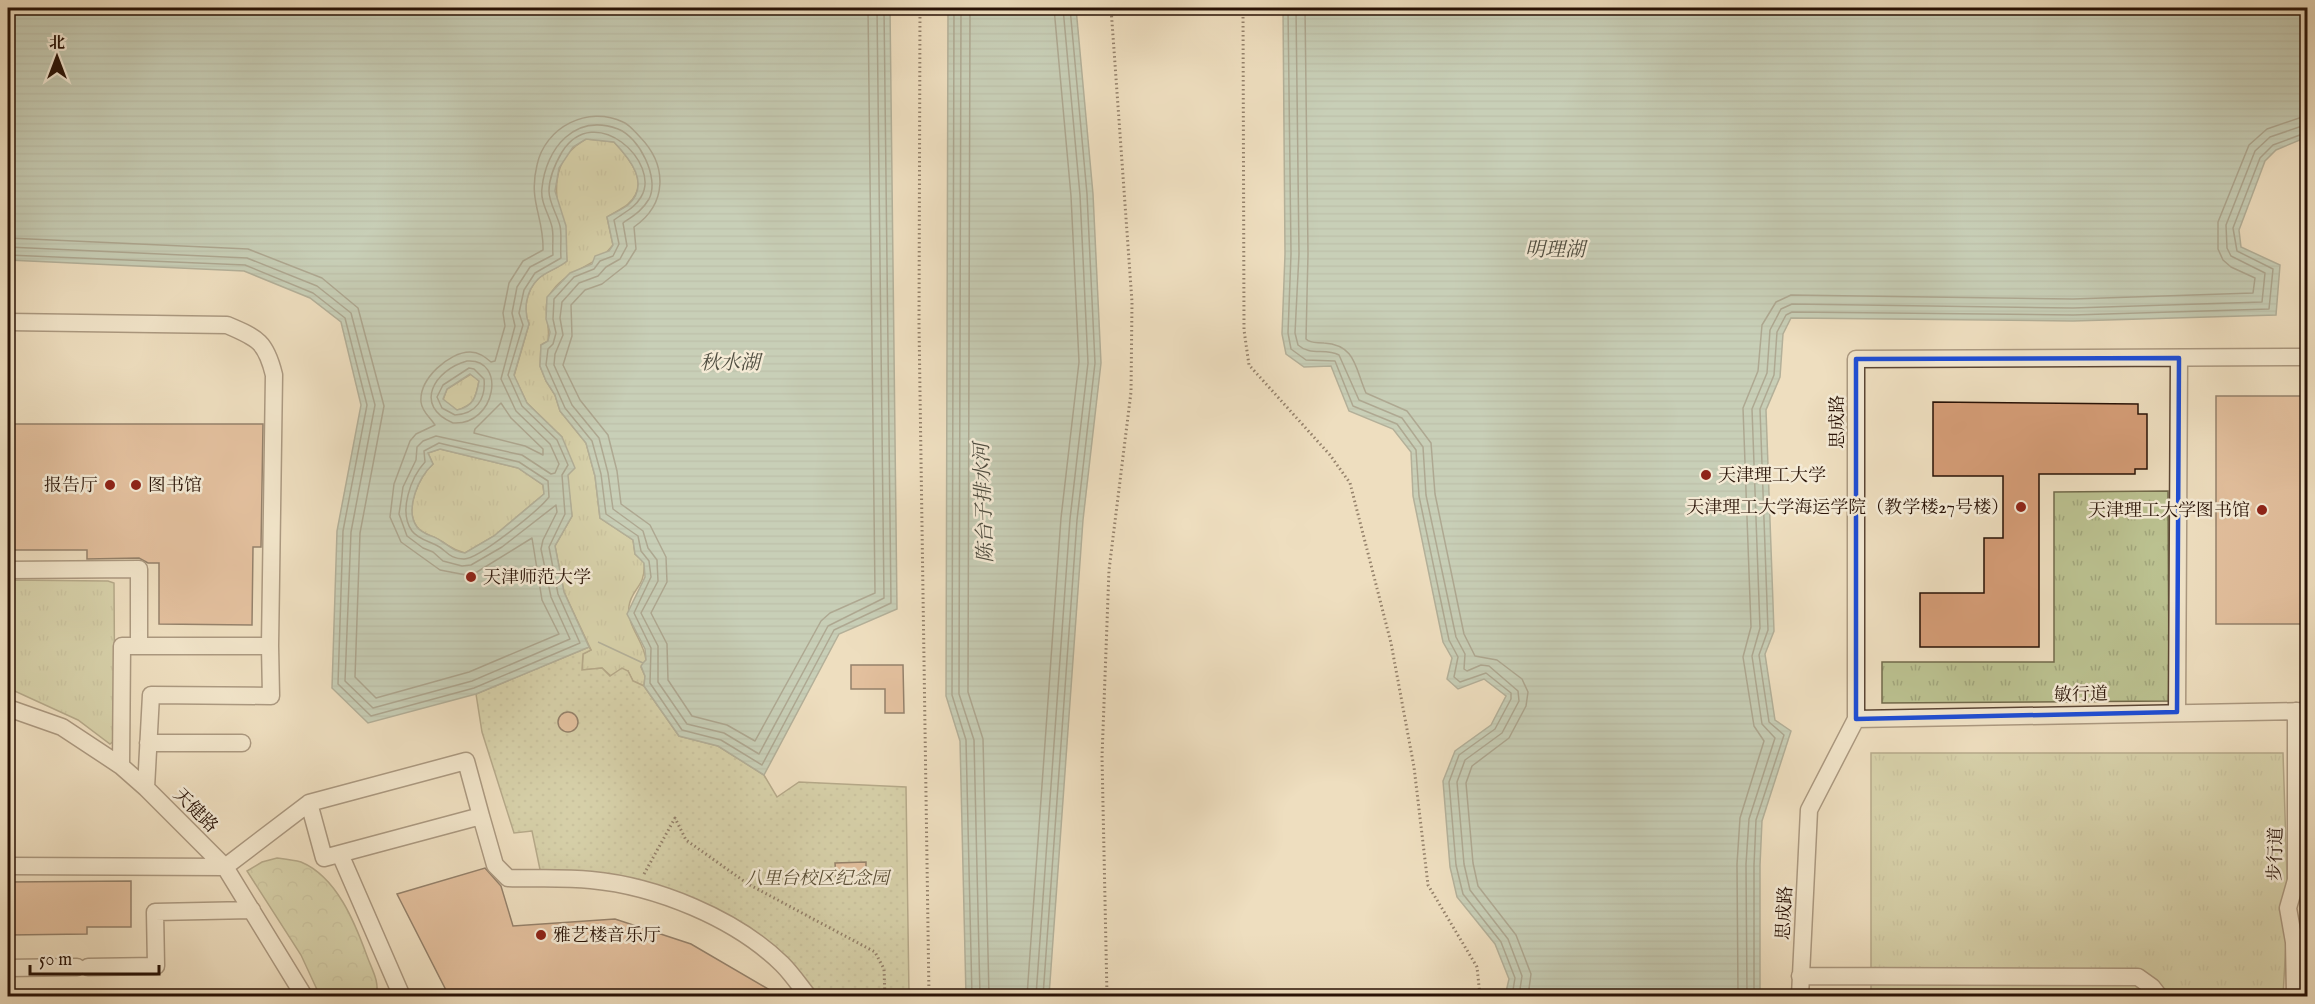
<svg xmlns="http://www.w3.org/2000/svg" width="2315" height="1004" font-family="'IM FELL English','Noto Serif SC',serif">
<defs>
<pattern id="grass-tufts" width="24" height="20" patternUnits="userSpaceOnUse" patternTransform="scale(1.5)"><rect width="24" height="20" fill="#bbc190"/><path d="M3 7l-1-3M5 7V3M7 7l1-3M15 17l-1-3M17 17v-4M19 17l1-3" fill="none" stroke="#a1a57b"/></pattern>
<pattern id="forest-crowns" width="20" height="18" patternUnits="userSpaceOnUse" patternTransform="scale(1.5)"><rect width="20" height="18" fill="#bbc190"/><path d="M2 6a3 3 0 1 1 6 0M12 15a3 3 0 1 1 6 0" fill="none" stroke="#a1a57b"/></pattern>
<pattern id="park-dots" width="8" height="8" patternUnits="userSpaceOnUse" patternTransform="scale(1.5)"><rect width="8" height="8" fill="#bbc190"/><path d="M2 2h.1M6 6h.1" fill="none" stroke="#a1a57b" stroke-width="1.8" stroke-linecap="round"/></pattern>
<pattern id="water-rules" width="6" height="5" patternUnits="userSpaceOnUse" patternTransform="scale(1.5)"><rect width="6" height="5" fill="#9abcae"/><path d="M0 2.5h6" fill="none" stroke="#85a194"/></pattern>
</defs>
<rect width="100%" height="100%" fill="#eedebf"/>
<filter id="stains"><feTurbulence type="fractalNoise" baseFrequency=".00333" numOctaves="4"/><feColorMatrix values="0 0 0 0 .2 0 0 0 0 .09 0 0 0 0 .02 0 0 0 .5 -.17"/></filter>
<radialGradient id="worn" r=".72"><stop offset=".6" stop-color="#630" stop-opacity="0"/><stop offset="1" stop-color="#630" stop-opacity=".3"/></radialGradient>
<path fill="url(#grass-tufts)" stroke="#726a4b" stroke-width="1.5" d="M586,139L614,142C630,159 651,184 628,204C622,209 613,213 607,217L613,245C596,268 564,269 549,296C542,308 551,328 548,341L541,345L540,366L546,381L555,395L560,411L586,443L595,476L600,518L633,540L635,554L644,562C646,588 632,587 629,606C626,625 644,641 646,660L641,667L645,676L644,686L633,681L628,671L611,676L602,668L582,670L583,654L591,650L564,592L555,546L572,516L562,437L527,403L514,376L529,324C523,310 526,291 538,279C545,272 559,268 567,261C563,217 537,166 586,139Z
M471,374L479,381C476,397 474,406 457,410L443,400L447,389Z
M440,449L518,468L543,485L544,494L494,536L465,553C453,550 451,547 441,541C434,535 424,536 417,527C404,509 419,477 433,464L428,453Z
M2168,491L2169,701L1882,703V662H2054V492Z
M8,580L108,581L114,583L115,740L110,744L78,720L8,688Z
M1871,753H2283L2288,908L2283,996H1871Z"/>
<path fill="url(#forest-crowns)" stroke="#726a4b" stroke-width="1.5" d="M277,858C285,859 294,860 301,862C337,877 355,923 367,956C372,970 380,982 376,996H320L301,955L247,871L262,862Z"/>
<path fill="url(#park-dots)" stroke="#726a4b" stroke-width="1.5" d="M589,647L591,650L583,654L582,670L602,668L610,676L622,668L628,671L633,681L644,686L679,736L718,746L764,775L777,797L799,782L906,787L909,996H808L782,964L673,898L542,879L532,831L514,833L482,732L476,694Z"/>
<path fill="url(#water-rules)" stroke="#6c786b" stroke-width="1.5" fill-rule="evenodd" d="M8,8H890L897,609L839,634L764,775L718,746L679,736L644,686L645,676L641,666L643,663L598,642L643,663L646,660L645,649L627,614L645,577L644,563L635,554L633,540L600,518L595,476L586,443L560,411L555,395L546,381L540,366L541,345L548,341L550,332L546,319L547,297L570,273L592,264L595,256L609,251L613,245L607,217C613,213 622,210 628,205C651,184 630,159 614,142L586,139L573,147L559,168L555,191L566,226L567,261C559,268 545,272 538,279C526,291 523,310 529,324L514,375L527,403L562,437L575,468L568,475L572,516L555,546L564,592L589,647L476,694L368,723L332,688L337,531L361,405L341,322L310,298L244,271L8,260ZM470,374L479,381C476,397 474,406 457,410L443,399L447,389ZM440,449L518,468L543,485L544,494L494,536L465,553C453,551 451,547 441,541C434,535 424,536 417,527C404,509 419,477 433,464L428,453Z
M948,8H1076L1093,194L1101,363L1083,520L1049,996H966L960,741L946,696Z
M1283,8H2307V137L2276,150L2265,161L2239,230L2241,247L2280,265L2276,315L2073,321L1791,318L1783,334L1780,377L1766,410L1774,631L1765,654L1775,720L1791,731L1762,821L1760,865V996H1505L1509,979L1495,944L1457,897L1450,867L1443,781L1455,751L1491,725L1506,696L1484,679L1458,689L1447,679L1452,658L1443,642L1413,496L1411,452L1393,429L1349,411L1331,366L1304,367L1286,354L1282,334L1285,254Z"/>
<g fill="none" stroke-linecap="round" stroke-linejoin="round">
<path stroke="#61675a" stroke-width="1.5" d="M954,8L952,695L966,740L972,996
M961,8L959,694L974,740L980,996
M970,8L968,692L983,739L989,996
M1288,8L1291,254L1288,333L1291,349L1306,360L1335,361L1353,406L1397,424L1416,450L1419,496L1449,640L1458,657L1454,677L1460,682L1486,673L1511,693V699L1495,729L1459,755L1449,782L1456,865L1463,894L1501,942L1515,978L1512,996
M1296,8L1299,254L1295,333L1298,345C1310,356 1325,348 1339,355L1359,400L1402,418L1423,447L1426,495L1456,637L1465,654L1464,669L1467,671L1481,665L1489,666L1518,691L1519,701L1502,733L1465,760L1457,782L1464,864L1470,890L1508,939L1522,976L1519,996
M1305,8L1308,254L1306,339C1311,344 1317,342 1324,343C1356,345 1355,368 1366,393L1407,411L1431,443L1435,494L1464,634L1475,656L1497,660L1522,679L1528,692L1526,706L1509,738L1472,766L1466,783L1473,863L1478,886L1516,935L1531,974L1528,996
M8,238L248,249L322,278L358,308L384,406L360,533L355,677L376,698L469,672L559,634L542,600L532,538L477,572L466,575L440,570L401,542L390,517L394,484L410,441L416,434L435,425C430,417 422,412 421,402C419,379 449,352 470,352C479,352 485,357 491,362L495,361L505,326L503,313L509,283L523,261L543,250C544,216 528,202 537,165C545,127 588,105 623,122C630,125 635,132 640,137C668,166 667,204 634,227L636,249L626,265L602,284L585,290L571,305L572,336L563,365L580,400L608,435L617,471L621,504L650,525L666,557L667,582L651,613L667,644L668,680L692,716L727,725L755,741L821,621L830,613L875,593L868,8
M8,247L247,258L317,286L351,313L375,405L351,532L345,681L373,708L472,681L570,639L551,597L541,549L543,540L557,512L556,505L502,547L471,565L462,566L443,561L433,552L423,548L407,536L399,514L403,487L416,460L417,447L423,441L436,436L522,455L551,474L555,473L559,464L550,444L516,411L501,379L515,326L512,313L517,287L530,267L553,255C552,246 554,236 552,227C549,214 540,202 542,188C546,148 575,113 618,129C639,137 660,178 649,199C642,211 633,216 623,223L627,246L620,259L606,267L598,276L579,283L562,302L560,318L563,335L555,354L554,365L572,405L599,438L608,473L613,509L643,531L648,548L657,560L658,581L641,613L658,646V682L687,724L724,733L759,754L828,626L884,598L877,8
M8,255L245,265L313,293L345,318L367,405L343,531L338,684L371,716L474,688L580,643L558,594L549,547L565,514L562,475L568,465L557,440L522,406L508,375L523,325L519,313L524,290L535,273L561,258C560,248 562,235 560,226C557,214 549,203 549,191C549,177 555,164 562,152C595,100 662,163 641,197C634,209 624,212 614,220L619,244L613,256L600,261L594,269L574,277L554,299L553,319L556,333L553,344L548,349L546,365L565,408L592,441L601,474L606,514L638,536L641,551L649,561L651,577L634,613L651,648L650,683L682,730L721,740L762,765L834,630L891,603L884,8
M467,361C507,358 496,426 453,423C413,406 434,370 467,361Z
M469,368L474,369L484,379C486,399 476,414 455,415L442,408L437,397L443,385Z
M501,403L511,418L543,449V455L525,446L474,433L475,429Z
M439,443L519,462L548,481L549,497C539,510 479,559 464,559C448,559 447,550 436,545C428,541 418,539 412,531C398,512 411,477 425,462L424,451Z
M1027,996L1061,518L1079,362L1071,196L1054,8
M1036,996L1070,519L1088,363L1080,195L1063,8
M1043,996L1077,520L1095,363L1087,194L1070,8
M1738,996L1737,864L1740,818L1764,741L1754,726L1743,657L1751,627L1743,408L1758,371L1762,325L1776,302L1791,295L2073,299L2253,293L2255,278L2231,267L2223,260L2218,249V222L2249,145L2267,129L2308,115
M1747,996L1746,864L1749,819L1775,738L1762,724L1752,656L1760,628L1752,409L1767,373L1770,330L1781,309L1792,304L2073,308L2262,302L2265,273L2231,256L2227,248L2226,225L2255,151L2270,137L2308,124
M1754,996V865L1756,820L1784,735L1769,722L1759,655L1768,630L1760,409L1774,375L1777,332L1786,315L1792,312L2073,315L2269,309L2273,269L2237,251L2233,228L2260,158L2273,145L2308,132"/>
</g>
<path fill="#d49c76" stroke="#281206" stroke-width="1.5" d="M2216,396H2307V624H2216Z
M1933,402L2138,404V414H2147V469H2135V474H2039V647H1920V593H1984V538H2003V476H1933Z
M8,424H263L261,547H253L252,625L159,624V563H148L139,558L87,559V550H8Z
M851,665H903L904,713H885V689H851Z
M558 722a10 10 0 1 1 20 0a10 10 0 1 1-20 0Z
M866,862V877L836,878L835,863Z
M485,868L501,886L513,926L615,919L691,944L780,996H449L397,894Z
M131,881V927H87V934L8,935V882Z"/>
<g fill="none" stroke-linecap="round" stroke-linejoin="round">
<defs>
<path id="minor" d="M8,322L227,325C258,338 266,342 274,375L270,646H122L121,766
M8,570L139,569V646
M8,708L62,727L121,766L146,788L225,867L304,996
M2177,712L2179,358
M1856,719L2308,711
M148,743H242
M146,788L151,695L271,696L270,646
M481,816L495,865L508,878C535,879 563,877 591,880C656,886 735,918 782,964C792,974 800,986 808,996
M340,854L400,992
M8,866L225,867L309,803L466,761L481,816L324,858L309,803
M88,967L156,966L155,912L252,910
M8,968L77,967
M1800,976L2138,977L2152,987L2159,996
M1800,996L1809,810L1856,719V359L2308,357
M2295,996L2294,942L2288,908L2296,880V711"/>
</defs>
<use href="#minor" stroke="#5a4534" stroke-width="19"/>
<path stroke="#281206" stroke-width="3" stroke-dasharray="1.5 3" stroke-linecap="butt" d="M920,8L919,325L929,996
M1243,8L1244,330L1249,365L1330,455L1350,483L1391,643L1414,767L1428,885L1477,967L1480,996
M644,874L675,818L686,840L748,884L875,952L884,969L885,996
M1107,996L1102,757L1109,570L1131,392L1132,302L1111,8"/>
<use href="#minor" stroke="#f4ead5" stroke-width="16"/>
</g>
<path d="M0 0H2315V1004H0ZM2179,358L2177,712L1856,719V359Z" fill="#eedebf" fill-opacity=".55" fill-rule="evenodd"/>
<path fill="none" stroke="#1d4ed8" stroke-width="4.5" stroke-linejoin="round" d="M2179,358L2177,712L1856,719V359Z"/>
<g fill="#8f2418" stroke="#f4ead5" stroke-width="2">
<circle cx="1706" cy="475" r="6"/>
<circle cx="110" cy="485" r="6"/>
<circle cx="136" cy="485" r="6"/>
<circle cx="2021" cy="507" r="6"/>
<circle cx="2262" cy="510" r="6"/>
<circle cx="471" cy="577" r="6"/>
<circle cx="541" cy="935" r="6"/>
</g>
<g text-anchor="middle" stroke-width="5" stroke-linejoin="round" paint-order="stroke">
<g font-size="18" fill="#281206" stroke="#f4ead5">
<text transform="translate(1837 422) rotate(-90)" y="6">思成路</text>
<text transform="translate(2081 694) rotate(-1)" y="6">敏行道</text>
<text transform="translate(196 810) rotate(45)" y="6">天健路</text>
<text transform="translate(2275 854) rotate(-88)" y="6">步行道</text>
<text transform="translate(1784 913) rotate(-87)" y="6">思成路</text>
</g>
<g font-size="18" fill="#281206" stroke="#f4ead5" text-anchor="start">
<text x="1718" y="481">天津理工大学</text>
<text x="98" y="491" text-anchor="end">报告厅</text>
<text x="148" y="491">图书馆</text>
<text x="2009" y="513" text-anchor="end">天津理工大学海运学院（教学楼27号楼）</text>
<text x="2250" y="516" text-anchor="end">天津理工大学图书馆</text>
<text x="483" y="583">天津师范大学</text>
<text x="553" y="941">雅艺楼音乐厅</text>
</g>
<g font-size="18" font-style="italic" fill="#5b4f36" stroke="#f4ead5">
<text x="817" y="884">八里台校区纪念园</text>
</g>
<g font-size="20" font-style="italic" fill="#504e41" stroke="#f4ead5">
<text x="1555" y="256">明理湖</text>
<text x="730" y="369">秋水湖</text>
<text transform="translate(983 503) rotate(-92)" y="7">陈台子排水河</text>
</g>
</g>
<rect width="2315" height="1004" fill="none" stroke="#eedebf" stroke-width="30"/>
<rect x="9" y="9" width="2297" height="986" fill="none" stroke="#281206" stroke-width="3"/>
<rect x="15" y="15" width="2285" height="974" fill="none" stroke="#281206" stroke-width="1.5"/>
<g transform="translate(57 57)" stroke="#f4ead5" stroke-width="4.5" paint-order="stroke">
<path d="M0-4.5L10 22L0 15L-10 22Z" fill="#281206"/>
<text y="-9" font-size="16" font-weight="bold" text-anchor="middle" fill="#281206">北</text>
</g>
<path d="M30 965v9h129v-9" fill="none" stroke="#281206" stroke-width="3"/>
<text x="39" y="965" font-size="18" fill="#281206" stroke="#f4ead5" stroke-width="4.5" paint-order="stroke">50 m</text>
<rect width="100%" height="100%" filter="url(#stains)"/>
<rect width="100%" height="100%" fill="url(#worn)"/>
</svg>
